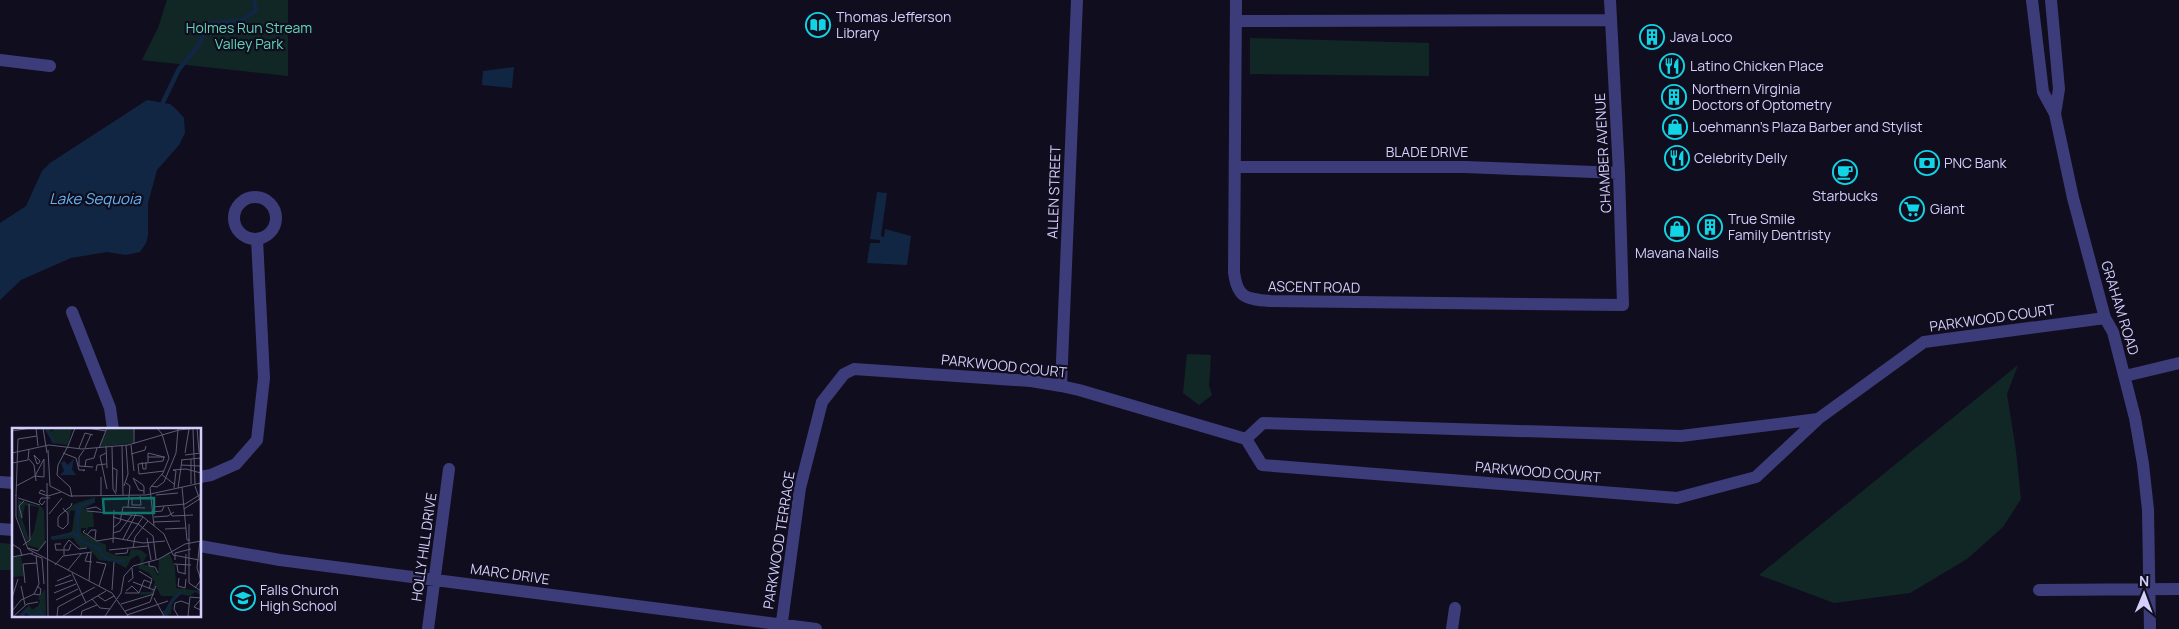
<svg xmlns="http://www.w3.org/2000/svg" width="2179" height="629" font-family="Manrope,sans-serif">
<rect width="100%" height="100%" fill="#100e1e"/>
<path fill="#112726" d="M167,0H288V76L142,60L158,28Z
M1250,38L1429,43V76L1250,74Z
M1187,354L1211,355L1209,386L1212,395L1199,405L1183,393Z
M2018,365L2007,394L2016,451L2021,499L2003,527L1967,559L1910,593L1834,603L1759,575Z
M0,543L14,544V570H0Z"/>
<path fill="#112643" d="M514,67L512,88L482,85L483,71Z
M147,100L170,104L177,110L184,118L185,133L179,145L157,170L148,203V235L146,243L140,252L126,255L107,252L71,258L21,280L0,300V223L26,206L42,171L50,163Z
M877,192L887,193L881,236L884,237L885,229L911,236L907,265L867,263L870,243H880V240L870,239Z"/>
<g fill="none" stroke-linecap="round" stroke-linejoin="round">
<path stroke="#112643" stroke-width="4.5" d="M163,102L179,69L199,45L208,24L243,20L256,10L254,0"/>
<path stroke="#3d3c7a" stroke-width="12" d="M1236,0L1234,272C1237,298 1246,299 1270,301L1623,305L1619,173L1610,0
M2032,0L2043,92L2055,114L2073,198L2105,318L2113,332L2135,418L2143,464L2148,510L2150,629
M2051,0L2059,89L2055,114
M1236,21L1611,20
M0,60L50,66
M1235,167H1465L1619,173
M234 218a21 21 0 1 1 42 0a21 21 0 1 1-42 0Z
M72,312L110,408L113,429
M2125,376L2179,363
M1061,386L1077,0
M1246,439L1263,423L1681,436L1818,419L1924,342L2105,318
M200,477L211,475L236,464L257,440L264,378L257,239
M0,482L14,483
M0,529L14,530
M200,546L280,560L816,629
M2039,590L2179,589
M428,629L449,469
M781,629L800,488L822,402L844,374L854,369L1031,381L1061,386L1079,390L1246,439L1262,465L1677,498L1756,477L1818,419
M1452,629L1455,608"/>
</g>
<defs>
<symbol id="library-ring" viewBox="-11 -11 22 22"><circle r="9.5" fill="#100e1e" stroke="#11d4e5" stroke-width="1.5"/><path d="M-6-4Q-3-5.5-.7-3.5V5Q-3 3-6 4ZM6-4Q3-5.5 .7-3.5V5Q3 3 6 4Z" fill="#11d4e5"/></symbol>
<symbol id="building-ring" viewBox="-11 -11 22 22"><circle r="9.5" fill="#100e1e" stroke="#11d4e5" stroke-width="1.5"/><path d="M-4-6H4V6H1V3H-1V6H-4ZM-2.5-4.3h1.7v1.8h-1.7ZM.8-4.3h1.7v1.8H.8ZM-2.5-1h1.7V.8h-1.7ZM.8-1h1.7V.8H.8Z" fill="#11d4e5"/></symbol>
<symbol id="restaurant-ring" viewBox="-11 -11 22 22"><circle r="9.5" fill="#100e1e" stroke="#11d4e5" stroke-width="1.5"/><path d="M-5-6h1v4h1v-4h1v4h1v-4h1v5L-1.5 .5V6h-2V.5L-5-1ZM5-6V6H3V1.5H1.5Q1.5-4 5-6Z" fill="#11d4e5"/></symbol>
<symbol id="shop-ring" viewBox="-11 -11 22 22"><circle r="9.5" fill="#100e1e" stroke="#11d4e5" stroke-width="1.5"/><path d="M-5-2.5h2.3a2.7 3.5 0 0 1 5.4 0H5L5.5 6h-11ZM-1.5-2.5h3a1.5 2.3 0 0 0-3 0Z" fill="#11d4e5"/></symbol>
<symbol id="bank-ring" viewBox="-11 -11 22 22"><circle r="9.5" fill="#100e1e" stroke="#11d4e5" stroke-width="1.5"/><path d="M-6-4H6V4H-6ZM0-2.3a2.3 2.3 0 1 0 0 4.6a2.3 2.3 0 1 0 0-4.6Z" fill="#11d4e5"/></symbol>
<symbol id="cafe-ring" viewBox="-11 -11 22 22"><circle r="9.5" fill="#100e1e" stroke="#11d4e5" stroke-width="1.5"/><path d="M-5.5-4.5H6V0H3Q3 3.5 0 3.5H-2.5Q-5.5 3.5-5.5 0ZM3-3.2v2h1.7v-2ZM-6 4.5H4V6H-6Z" fill="#11d4e5"/></symbol>
<symbol id="supermarket-ring" viewBox="-11 -11 22 22"><circle r="9.5" fill="#100e1e" stroke="#11d4e5" stroke-width="1.5"/><path d="M-6-5.5h2.5l.6 2H6L4.5 2H-2.5L-4.4-4H-6ZM-1.5 3.2a1.3 1.3 0 1 0 .1 0ZM3 3.2a1.3 1.3 0 1 0 .1 0Z" fill="#11d4e5"/></symbol>
<symbol id="school-ring" viewBox="-11 -11 22 22"><circle r="9.5" fill="#100e1e" stroke="#11d4e5" stroke-width="1.5"/><path d="M0-5L7-2L0 1L-7-2ZM-4 1L0 2.5L4 1V4Q0 6-4 4Z" fill="#11d4e5"/></symbol>
</defs>
<g fill-rule="evenodd">
<use href="#library-ring" x="804" y="11" width="28" height="28"/>
<use href="#building-ring" x="1638" y="23" width="28" height="28"/>
<use href="#restaurant-ring" x="1658" y="52" width="28" height="28"/>
<use href="#building-ring" x="1660" y="83" width="28" height="28"/>
<use href="#shop-ring" x="1661" y="113" width="28" height="28"/>
<use href="#restaurant-ring" x="1663" y="144" width="28" height="28"/>
<use href="#bank-ring" x="1913" y="149" width="28" height="28"/>
<use href="#cafe-ring" x="1831" y="158" width="28" height="28"/>
<use href="#supermarket-ring" x="1898" y="195" width="28" height="28"/>
<use href="#building-ring" x="1696" y="213" width="28" height="28"/>
<use href="#shop-ring" x="1663" y="215" width="28" height="28"/>
<use href="#school-ring" x="229" y="584" width="28" height="28"/>
</g>
<g text-anchor="middle" stroke-width="4.5" stroke-linejoin="round" paint-order="stroke">
<g font-size="14" fill="#d3cefb" stroke="#100e1e" text-anchor="start">
<text x="836" y="22">Thomas Jefferson<tspan x="836" dy="16">Library</tspan></text>
<text x="1670" y="42">Java Loco</text>
<text x="1690" y="71">Latino Chicken Place</text>
<text x="1692" y="94">Northern Virginia<tspan x="1692" dy="16">Doctors of Optometry</tspan></text>
<text x="1692" y="132">Loehmann's Plaza Barber and Stylist</text>
<text x="1694" y="163">Celebrity Delly</text>
<text x="1944" y="168">PNC Bank</text>
<text x="1845" y="201" text-anchor="middle">Starbucks</text>
<text x="1930" y="214">Giant</text>
<text x="1728" y="224">True Smile<tspan x="1728" dy="16">Family Dentristy</tspan></text>
<text x="1677" y="258" text-anchor="middle">Mavana Nails</text>
<text x="260" y="595">Falls Church<tspan x="260" dy="16">High School</tspan></text>
</g>
<g font-size="14" fill="#61d5b6" stroke="#100e1e">
<text x="249" y="33">Holmes Run Stream<tspan x="249" dy="16">Valley Park</tspan></text>
</g>
<g font-size="14" fill="#d3cefb" stroke="#100e1e">
<text x="1427" y="157">BLADE DRIVE</text>
<text transform="translate(1603 153) rotate(-93)" y="5">CHAMBER AVENUE</text>
<text transform="translate(1054 192) rotate(-88)" y="5">ALLEN STREET</text>
<text transform="translate(1314 287) rotate(1)" y="5">ASCENT ROAD</text>
<text transform="translate(2120 308) rotate(73)" y="5">GRAHAM ROAD</text>
<text transform="translate(1992 318) rotate(-8)" y="5">PARKWOOD COURT</text>
<text transform="translate(1004 366) rotate(6)" y="5">PARKWOOD COURT</text>
<text transform="translate(1538 472) rotate(5)" y="5">PARKWOOD COURT</text>
<text transform="translate(779 540) rotate(-81)" y="5">PARKWOOD TERRACE</text>
<text transform="translate(424 547) rotate(-82)" y="5">HOLLY HILL DRIVE</text>
<text transform="translate(510 574) rotate(8)" y="5">MARC DRIVE</text>
</g>
<g font-size="15" font-style="italic" fill="#64b4f3" stroke="#100e1e">
<text x="95" y="204">Lake Sequoia</text>
</g>
</g>
<g transform="translate(12 428)">
<rect width="189" height="189" fill="#100e1e"/>
<path d="M34,0H38L39,4L44,0H60L56,17L40,15ZM96,0H122L121,15L87,19ZM83,69V74L72,81L81,84L82,99H76L74,105V100H69V105L94,117V123L105,128H117L119,121L129,122L135,127L130,136L141,139L146,148L147,131L157,124L163,140L164,160L189,163V167L183,164L178,168L168,166L160,176L159,186L151,187L150,183L155,182L161,168H149L144,158L141,166L128,167L129,164H139L143,154L137,145L126,140L129,133L126,127L119,131L114,140L97,131L96,140V133L87,132L76,119L69,121L61,110L40,112V108L50,109L60,103L63,83L59,82L56,89L55,83L62,76ZM6,72L30,79L32,83L33,116L29,121L15,117L22,103L27,79L13,77L10,91L17,111L14,114L6,89ZM9,128L12,148L0,149V129ZM33,161L34,188H20L15,185L6,188L17,177L20,182L26,178L28,173L26,170Z" fill="#112726"/>
<path d="M62,30L60,41L64,47H48L52,43L49,35L52,33L56,37Z" fill="#112643"/>
<path fill="none" stroke="#112643" stroke-width="2.5" d="M34,1L43,15M65,77L66,105L69,113L88,121L90,127L97,132L113,133M67,89L68,77L83,73M39,110L62,105L67,111M10,188L14,183L20,188L29,183L31,188M155,188L153,185L160,172L170,164"/>
<path fill="none" stroke="#5e5b76" stroke-width="1" d="M24,0L26,18M31,0L35,25M75,0L94,3M185,0L187,24M181,1L183,56M0,3L19,0M6,11L25,8M122,16V0M110,17L111,67M119,17L122,43M56,18L63,0M56,18L46,37L45,47L58,59L60,69M94,18L95,40M100,19L101,61L104,66M67,20L73,5L81,7M73,20L79,6M87,20L95,0M36,22L38,58L58,68L134,67L189,55M72,22L67,29V38L81,39M0,25L37,17L70,21L116,17L167,2L186,0M51,25L64,30L67,42H73L71,43M94,25L88,28L95,61M173,25L177,1M119,26L133,22L134,18M22,27L28,33L27,35L25,36ZM173,27L189,25M136,29H153M17,31L22,37L24,53M179,31V56M169,32L189,30M130,34L131,41H134V34M136,34V25L152,29M0,35L16,32L17,21M169,37L188,38M73,39L74,32L82,30L85,20M101,40L105,42L104,64M84,43L85,37L94,36M152,43L127,46L126,36L151,33L152,29M164,43L161,42L174,41L189,45M149,46L162,56M89,49V68M35,55L36,188M114,55L118,58L116,79M4,58L23,48L32,49V31L23,48M112,58L116,46L114,17M139,58L145,59L152,54L164,25L166,1M183,58L189,75M170,59L175,112H178M162,60L164,43M166,60L170,32M132,63L127,62L121,50L131,57L132,59V66M33,64L29,62L27,65L36,68L49,64M4,67V89L16,121L100,165L116,188M144,67L166,65M4,68L6,11M120,69V77H129L128,68M6,70L28,77M33,73L30,77L27,74L29,70H38M141,79L173,76L189,66M156,79L160,88L181,87M51,80L53,83H54L56,86V96L51,101L46,98V90L48,87L53,83L55,81L58,79L59,78L60,75M74,81L84,79L89,82M172,81L189,70M75,83L130,88L152,106L161,127L187,132M139,84L150,83L152,78M37,86L50,70M101,89L126,96L141,108L144,131M142,89L156,88L162,84M10,90L7,78L12,73M141,94L168,93M177,96V155L189,163M142,98L138,60L151,45L157,30L150,6L145,0M101,100L108,94L111,79L133,80M153,101L174,100M73,102L71,104L85,113L103,110L131,115L153,113M101,105L108,103L120,87M75,107L79,102H84L83,111M135,110L139,132M111,111L125,84M115,112L131,89M101,115L102,82M0,116L8,121L10,128M49,116H43L44,122H57L59,116M11,117L18,112L17,76M16,120L26,123L34,113M121,120L123,109L136,93M97,122L136,118M76,125L73,133L80,134M19,126L30,130L32,156M103,126L115,125L116,121M52,127V119L57,112L67,121L75,120M0,129L21,125M163,132V125L179,121M137,133V138L143,139L146,145M84,134L94,136L87,158M162,136L179,137M43,137L51,128L80,124M165,137L166,144L174,146M56,142L69,126M127,143L140,151L137,161M60,145L74,175M173,146L174,126M167,150L166,158L173,160L174,151M45,153L59,147M77,153L79,125M116,154L121,150L120,140M121,154L142,162M13,155L11,136L25,135M9,158L13,177M43,158L61,152M183,160L189,152L185,140L188,113M100,162L102,134M114,163L120,158L127,165M42,165L64,156M113,165H127L132,152L140,155M22,166L28,167L29,161L25,158M86,168L93,173L102,168M0,170L6,151M142,170L152,188M80,171L88,180L98,181M189,171L182,179L189,182M44,172L66,161M109,176L142,166M0,183L9,172L22,166L27,156L24,127M113,183L138,174L144,158M115,187L156,173M2,188L15,176L26,174M45,188L46,179L83,159M51,188L94,163M69,188L70,183L85,177M93,188L109,165L112,148L121,138L147,131L173,116L189,113M166,188L162,181L163,175L169,173L177,176M176,188L178,169L189,170"/>
<path fill="#0f766e" fill-opacity="0.15" stroke="#0f766e" stroke-width="2.5" d="M142,70V85H92L91,71Z"/>
<rect width="189" height="189" fill="none" stroke="#d3cefb" stroke-width="2.5"/>
</g>
<g transform="translate(2144 594) rotate(1)" stroke="#100e1e" stroke-width="4" paint-order="stroke">
<path d="M0-4L9 19L0 12L-9 19Z" fill="#d3cefb"/>
<text y="-8" font-size="14" font-weight="bold" text-anchor="middle" fill="#d3cefb">N</text>
</g>
</svg>
